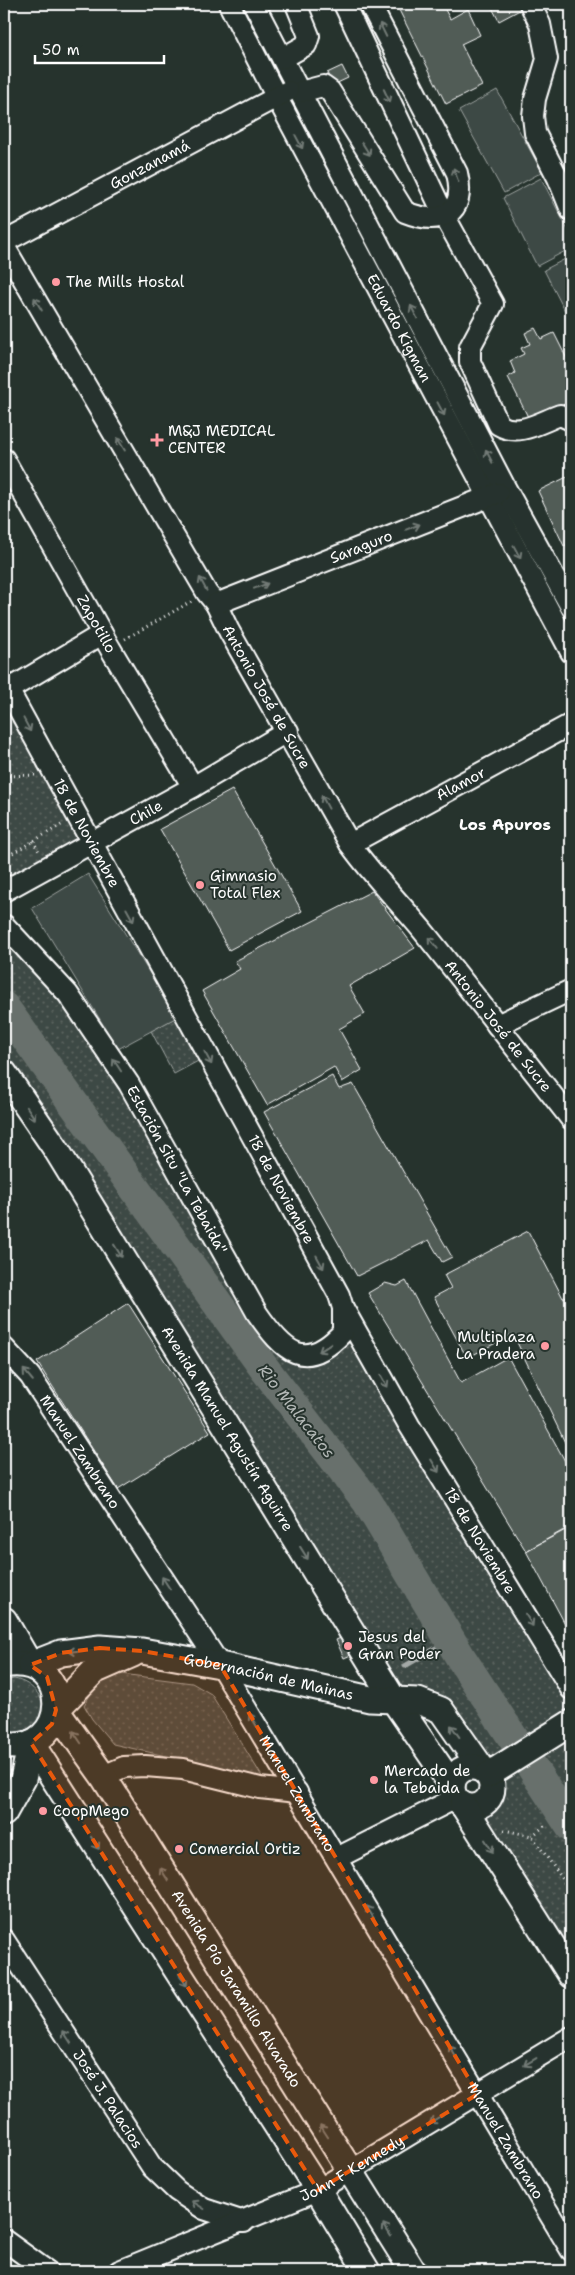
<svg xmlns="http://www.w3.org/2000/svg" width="575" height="2275" font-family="'Shantell Sans',sans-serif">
<defs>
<pattern id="green-dots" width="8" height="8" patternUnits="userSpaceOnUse" patternTransform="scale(1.25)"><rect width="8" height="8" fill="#3e4944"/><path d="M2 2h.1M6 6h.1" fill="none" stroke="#5b6460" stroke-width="1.8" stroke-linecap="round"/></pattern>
</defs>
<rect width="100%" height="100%" fill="#26332d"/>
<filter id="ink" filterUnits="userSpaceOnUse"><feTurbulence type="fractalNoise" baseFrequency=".02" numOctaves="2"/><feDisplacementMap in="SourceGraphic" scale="10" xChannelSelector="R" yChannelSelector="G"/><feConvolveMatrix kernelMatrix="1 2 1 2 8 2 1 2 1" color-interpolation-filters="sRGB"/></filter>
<g filter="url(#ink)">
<path fill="url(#green-dots)" stroke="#9ea4a2" d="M4,692L87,836L4,884Z
M4,925L68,994L270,1332L314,1355L345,1319L571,1689V1975L474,1807L488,1799L492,1784L440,1710L404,1700L4,1073Z
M177,1017L200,1060L174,1074L151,1031Z
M114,1673L192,1683L211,1694L263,1778L113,1744L92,1719L84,1705L95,1687Z
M14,1679C32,1682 51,1701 39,1721C36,1725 31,1729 28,1733L4,1735V1681Z"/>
<path fill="#3e4944" stroke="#9ea4a2" d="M497,90L542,172L504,193L459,111Z
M541,178L571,236V248L537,266L503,198Z
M571,256V313L567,315L544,270Z
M88,874L177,1017L118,1049L32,908Z"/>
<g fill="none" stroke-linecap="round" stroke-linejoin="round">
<path stroke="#a4a9a7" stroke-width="5" d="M405,1666L450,1640"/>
<path stroke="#67706c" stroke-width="31" d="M4,1007L264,1368L367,1501L461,1658L571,1827"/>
</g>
<path fill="#515c57" stroke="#fff" d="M396,4H442L450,19L468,9L480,35L461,44L482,86L446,104Z
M490,4H531L499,21Z
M342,66L348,78L333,85L327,73Z
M535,328L541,339L554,333L571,367V412L535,431L508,377L515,373L510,361L524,354L521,348L530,344L525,333Z
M571,475V542L564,546L538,491Z
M232,790L302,911L229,950L160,829Z
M372,891L415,948L349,986L365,1014L339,1029L362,1070L342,1082L334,1067L267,1105L202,991L240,969L235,961Z
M332,1076L339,1089L353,1084L452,1257L442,1262L429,1240L357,1276L264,1112Z
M528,1231L563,1298L571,1294V1455L513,1334L467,1358L434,1297L451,1288L444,1275Z
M406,1281L461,1383L508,1357L571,1472V1526L526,1551L368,1293L385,1283L397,1286Z
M128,1303L210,1432L118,1489L37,1362Z
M571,1527V1635L526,1551Z
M352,1633L360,1651L344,1658L336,1640Z"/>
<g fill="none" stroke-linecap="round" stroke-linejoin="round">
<defs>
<g id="minor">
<path id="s1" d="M229,4L277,98L571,652"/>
<path d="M254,4L506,489L571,607"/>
<path d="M344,4L445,217L493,304L470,347V362L499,425C519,437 540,422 560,415L571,420"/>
<path d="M530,4L540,24L547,59L535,99L533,116L535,133L558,178L571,210"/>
<path d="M283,58L306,45L309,36L296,4"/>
<path d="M300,92L323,86L330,91L405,212C440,226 467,215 457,173L370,4"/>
<path id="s2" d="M4,242L288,91"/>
<path id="s3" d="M4,246L207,593L216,604L229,631L350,844C372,875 399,902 423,931C473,993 522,1057 571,1119"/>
<path id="s4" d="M4,459L110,648L193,787"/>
<path id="s5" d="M216,604L498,493"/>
<path id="s6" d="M4,682L339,1295L343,1308L409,1425L571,1689"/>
<path d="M8,690L102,634"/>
<path id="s7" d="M350,844L571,724"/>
<path id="s8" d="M4,891L193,787L288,731"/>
<path id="s9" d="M4,925L68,994L129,1084L257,1313C284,1352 305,1373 343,1332V1308"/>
<path d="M497,1025L571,990"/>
<path id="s10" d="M4,1348L30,1376L220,1665L571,2250"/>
<path d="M103,1776L124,1767L145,1766L183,1769L260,1788L297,1792"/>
<path d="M337,1858L456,1798"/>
<path id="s11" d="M4,1940L152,2167L177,2191L204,2209L244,2222"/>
<path d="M4,2240L47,2271"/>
<path id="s12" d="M119,2271L318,2190L571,2037"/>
</g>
<g id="major">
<path id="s13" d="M4,1073L56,1149L395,1702L452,1785"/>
<path d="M4,1620L30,1665"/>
<path d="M4,1665C75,1652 71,1757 4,1745"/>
<path id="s14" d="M30,1665L61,1653L100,1648L142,1651L220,1665L370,1699L418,1701L441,1710L483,1770"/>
<path id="s15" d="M56,1710L103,1776L413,2271"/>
<path d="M56,1710L94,1671L133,1654"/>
<path d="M31,1743L318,2190L367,2271"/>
<circle cx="472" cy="1787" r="20"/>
<path d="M488,1775L571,1723"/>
<path d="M463,1805L571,1975"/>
<path d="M4,1813L23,1779L31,1743"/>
</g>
</defs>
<use href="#minor" stroke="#fff" stroke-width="24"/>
<use href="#major" stroke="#fff" stroke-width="29"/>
<path stroke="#fff" stroke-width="3" stroke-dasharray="1 4" stroke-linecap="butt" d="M125,639L192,601
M4,776L36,775
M33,841L40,853
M4,858L63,824
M504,1830L532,1836L571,1891
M532,1836L547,1824"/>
<use href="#minor" stroke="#26332d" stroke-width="20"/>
<use href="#major" stroke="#26332d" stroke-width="25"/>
</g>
<defs><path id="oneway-shaft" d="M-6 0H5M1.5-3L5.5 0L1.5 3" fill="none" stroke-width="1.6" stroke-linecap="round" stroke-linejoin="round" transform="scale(1.25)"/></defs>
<g stroke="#727a76">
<use href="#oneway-shaft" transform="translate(383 30) rotate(-116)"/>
<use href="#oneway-shaft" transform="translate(387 96) rotate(65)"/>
<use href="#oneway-shaft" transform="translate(299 142) rotate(62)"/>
<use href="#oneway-shaft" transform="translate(366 149) rotate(58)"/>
<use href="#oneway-shaft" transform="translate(456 175) rotate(-109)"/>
<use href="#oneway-shaft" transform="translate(38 304) rotate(-121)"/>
<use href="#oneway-shaft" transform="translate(414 312) rotate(-117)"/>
<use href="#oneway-shaft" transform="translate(441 409) rotate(62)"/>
<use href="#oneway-shaft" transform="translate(121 444) rotate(-121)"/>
<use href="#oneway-shaft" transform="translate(489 456) rotate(-117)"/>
<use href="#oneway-shaft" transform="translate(413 527) rotate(-21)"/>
<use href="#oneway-shaft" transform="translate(517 552) rotate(62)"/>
<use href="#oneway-shaft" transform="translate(203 584) rotate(-118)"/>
<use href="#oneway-shaft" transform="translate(261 586) rotate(-21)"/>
<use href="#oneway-shaft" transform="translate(27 725) rotate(62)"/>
<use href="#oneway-shaft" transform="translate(325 802) rotate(-118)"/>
<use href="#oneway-shaft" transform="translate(130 915) rotate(61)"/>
<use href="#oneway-shaft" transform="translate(433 943) rotate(-129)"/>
<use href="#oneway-shaft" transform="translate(208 1058) rotate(61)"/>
<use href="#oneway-shaft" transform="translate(117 1065) rotate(-123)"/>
<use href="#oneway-shaft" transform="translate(31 1113) rotate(56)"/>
<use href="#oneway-shaft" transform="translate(118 1251) rotate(58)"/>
<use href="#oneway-shaft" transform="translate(320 1262) rotate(61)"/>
<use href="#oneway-shaft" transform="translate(325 1348) rotate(147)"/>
<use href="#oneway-shaft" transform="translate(28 1375) rotate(-130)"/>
<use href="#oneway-shaft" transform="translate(384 1381) rotate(60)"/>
<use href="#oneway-shaft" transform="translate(435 1466) rotate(59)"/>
<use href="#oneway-shaft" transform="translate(304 1553) rotate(58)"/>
<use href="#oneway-shaft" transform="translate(166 1583) rotate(-123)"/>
<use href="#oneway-shaft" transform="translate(529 1620) rotate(58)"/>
<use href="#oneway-shaft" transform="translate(76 1651) rotate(174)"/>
<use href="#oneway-shaft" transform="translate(253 1720) rotate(-121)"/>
<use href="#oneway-shaft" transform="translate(455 1731) rotate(-126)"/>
<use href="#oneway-shaft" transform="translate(77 1737) rotate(-124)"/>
<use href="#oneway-shaft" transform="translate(95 1843) rotate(57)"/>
<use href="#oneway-shaft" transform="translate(489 1846) rotate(58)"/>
<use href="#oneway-shaft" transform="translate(164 1874) rotate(-122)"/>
<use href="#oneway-shaft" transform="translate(370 1912) rotate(-121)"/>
<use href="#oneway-shaft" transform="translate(183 1980) rotate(57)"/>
<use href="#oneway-shaft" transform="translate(67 2037) rotate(-123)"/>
<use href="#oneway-shaft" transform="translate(453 2052) rotate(-121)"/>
<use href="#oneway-shaft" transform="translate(530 2062) rotate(149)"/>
<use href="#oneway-shaft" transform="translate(436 2119) rotate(148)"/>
<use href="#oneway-shaft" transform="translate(324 2131) rotate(-123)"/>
<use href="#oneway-shaft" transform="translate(198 2205) rotate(-148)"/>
<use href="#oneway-shaft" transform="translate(387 2230) rotate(-122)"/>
</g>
</g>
<path fill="#e8590c" fill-opacity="0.2" stroke="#e8590c" stroke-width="4" stroke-dasharray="10 6" stroke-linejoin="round" d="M100,1648L142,1651L220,1665L478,2094L318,2190L31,1743L52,1724L56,1710L47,1677L30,1665L61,1653Z"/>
<g fill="#ff9aa2" stroke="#26332d" stroke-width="2">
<circle cx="56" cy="282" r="5"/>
<path d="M154.5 432.5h5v5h5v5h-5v5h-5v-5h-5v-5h5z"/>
<circle cx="200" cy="885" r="5"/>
<circle cx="545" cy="1346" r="5"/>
<circle cx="348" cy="1646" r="5"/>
<circle cx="374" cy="1780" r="5"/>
<circle cx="43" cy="1811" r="5"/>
<circle cx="179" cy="1849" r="5"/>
</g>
<g text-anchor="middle" stroke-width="4" stroke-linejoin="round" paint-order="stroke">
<g font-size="15" fill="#fff" stroke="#26332d">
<text dy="5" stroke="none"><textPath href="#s2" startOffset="165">Gonzanamá</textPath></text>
<text dy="5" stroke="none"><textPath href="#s1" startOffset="366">Eduardo Kigman</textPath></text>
<text dy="5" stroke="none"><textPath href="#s5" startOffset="156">Saraguro</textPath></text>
<text dy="5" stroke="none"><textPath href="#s4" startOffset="189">Zapotillo</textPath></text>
<text dy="5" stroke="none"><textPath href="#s3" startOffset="522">Antonio José de Sucre</textPath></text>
<text dy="5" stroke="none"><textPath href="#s7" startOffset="126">Alamor</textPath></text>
<text dy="5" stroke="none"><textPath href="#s8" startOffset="162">Chile</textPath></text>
<text dy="5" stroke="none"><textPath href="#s6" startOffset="172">18 de Noviembre</textPath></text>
<text dy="5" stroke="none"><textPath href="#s3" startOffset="926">Antonio José de Sucre</textPath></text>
<text dy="5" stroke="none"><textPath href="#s9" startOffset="301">Estación Situ "La Tebaida"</textPath></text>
<text dy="5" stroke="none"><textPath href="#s6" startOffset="578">18 de Noviembre</textPath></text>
<text dy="5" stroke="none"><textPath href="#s13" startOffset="420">Avenida Manuel Agustín Aguirre</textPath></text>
<text dy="5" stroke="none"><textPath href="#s10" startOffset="129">Manuel Zambrano</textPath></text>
<text dy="5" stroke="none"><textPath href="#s6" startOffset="982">18 de Noviembre</textPath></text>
<text dy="5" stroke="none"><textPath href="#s14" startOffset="244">Gobernación de Mainas</textPath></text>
<text dy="5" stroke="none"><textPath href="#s10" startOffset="534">Manuel Zambrano</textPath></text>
<text dy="5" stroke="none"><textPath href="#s15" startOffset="332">Avenida Pío Jaramillo Alvarado</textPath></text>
<text dy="5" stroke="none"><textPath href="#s11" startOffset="190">José J. Palacios</textPath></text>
<text dy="5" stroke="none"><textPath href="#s10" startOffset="939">Manuel Zambrano</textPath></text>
<text dy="5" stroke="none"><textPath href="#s12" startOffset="255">John F Kennedy</textPath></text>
</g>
<g font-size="15" fill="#fff" stroke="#26332d" text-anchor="start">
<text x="66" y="287">The Mills Hostal</text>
<text x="168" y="436">M&amp;J MEDICAL<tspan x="168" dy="17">CENTER</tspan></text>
<text x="210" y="881">Gimnasio<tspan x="210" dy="17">Total Flex</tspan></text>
<text x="535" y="1342" text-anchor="end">Multiplaza<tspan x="535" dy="17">La Pradera</tspan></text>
<text x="358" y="1642">Jesus del<tspan x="358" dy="17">Gran Poder</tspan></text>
<text x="384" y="1776">Mercado de<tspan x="384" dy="17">la Tebaida</tspan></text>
<text x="53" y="1816">CoopMego</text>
<text x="189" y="1854">Comercial Ortiz</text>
</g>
<g font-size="16" font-weight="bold" fill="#fff" stroke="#26332d">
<text x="505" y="830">Los Apuros</text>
</g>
<g font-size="16" font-style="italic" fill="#b3b8b6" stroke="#26332d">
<text transform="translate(297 1411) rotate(52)" y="6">Rio Malacatos</text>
</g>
</g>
<rect width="575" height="2275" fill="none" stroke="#26332d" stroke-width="20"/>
<rect x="10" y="10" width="555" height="2255" fill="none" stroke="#fff" stroke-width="2" filter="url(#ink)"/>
<path d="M35 55v8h129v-8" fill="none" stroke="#ffffff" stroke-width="2.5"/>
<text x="42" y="55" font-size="15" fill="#ffffff" stroke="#26332d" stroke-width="4" paint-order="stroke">50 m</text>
</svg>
